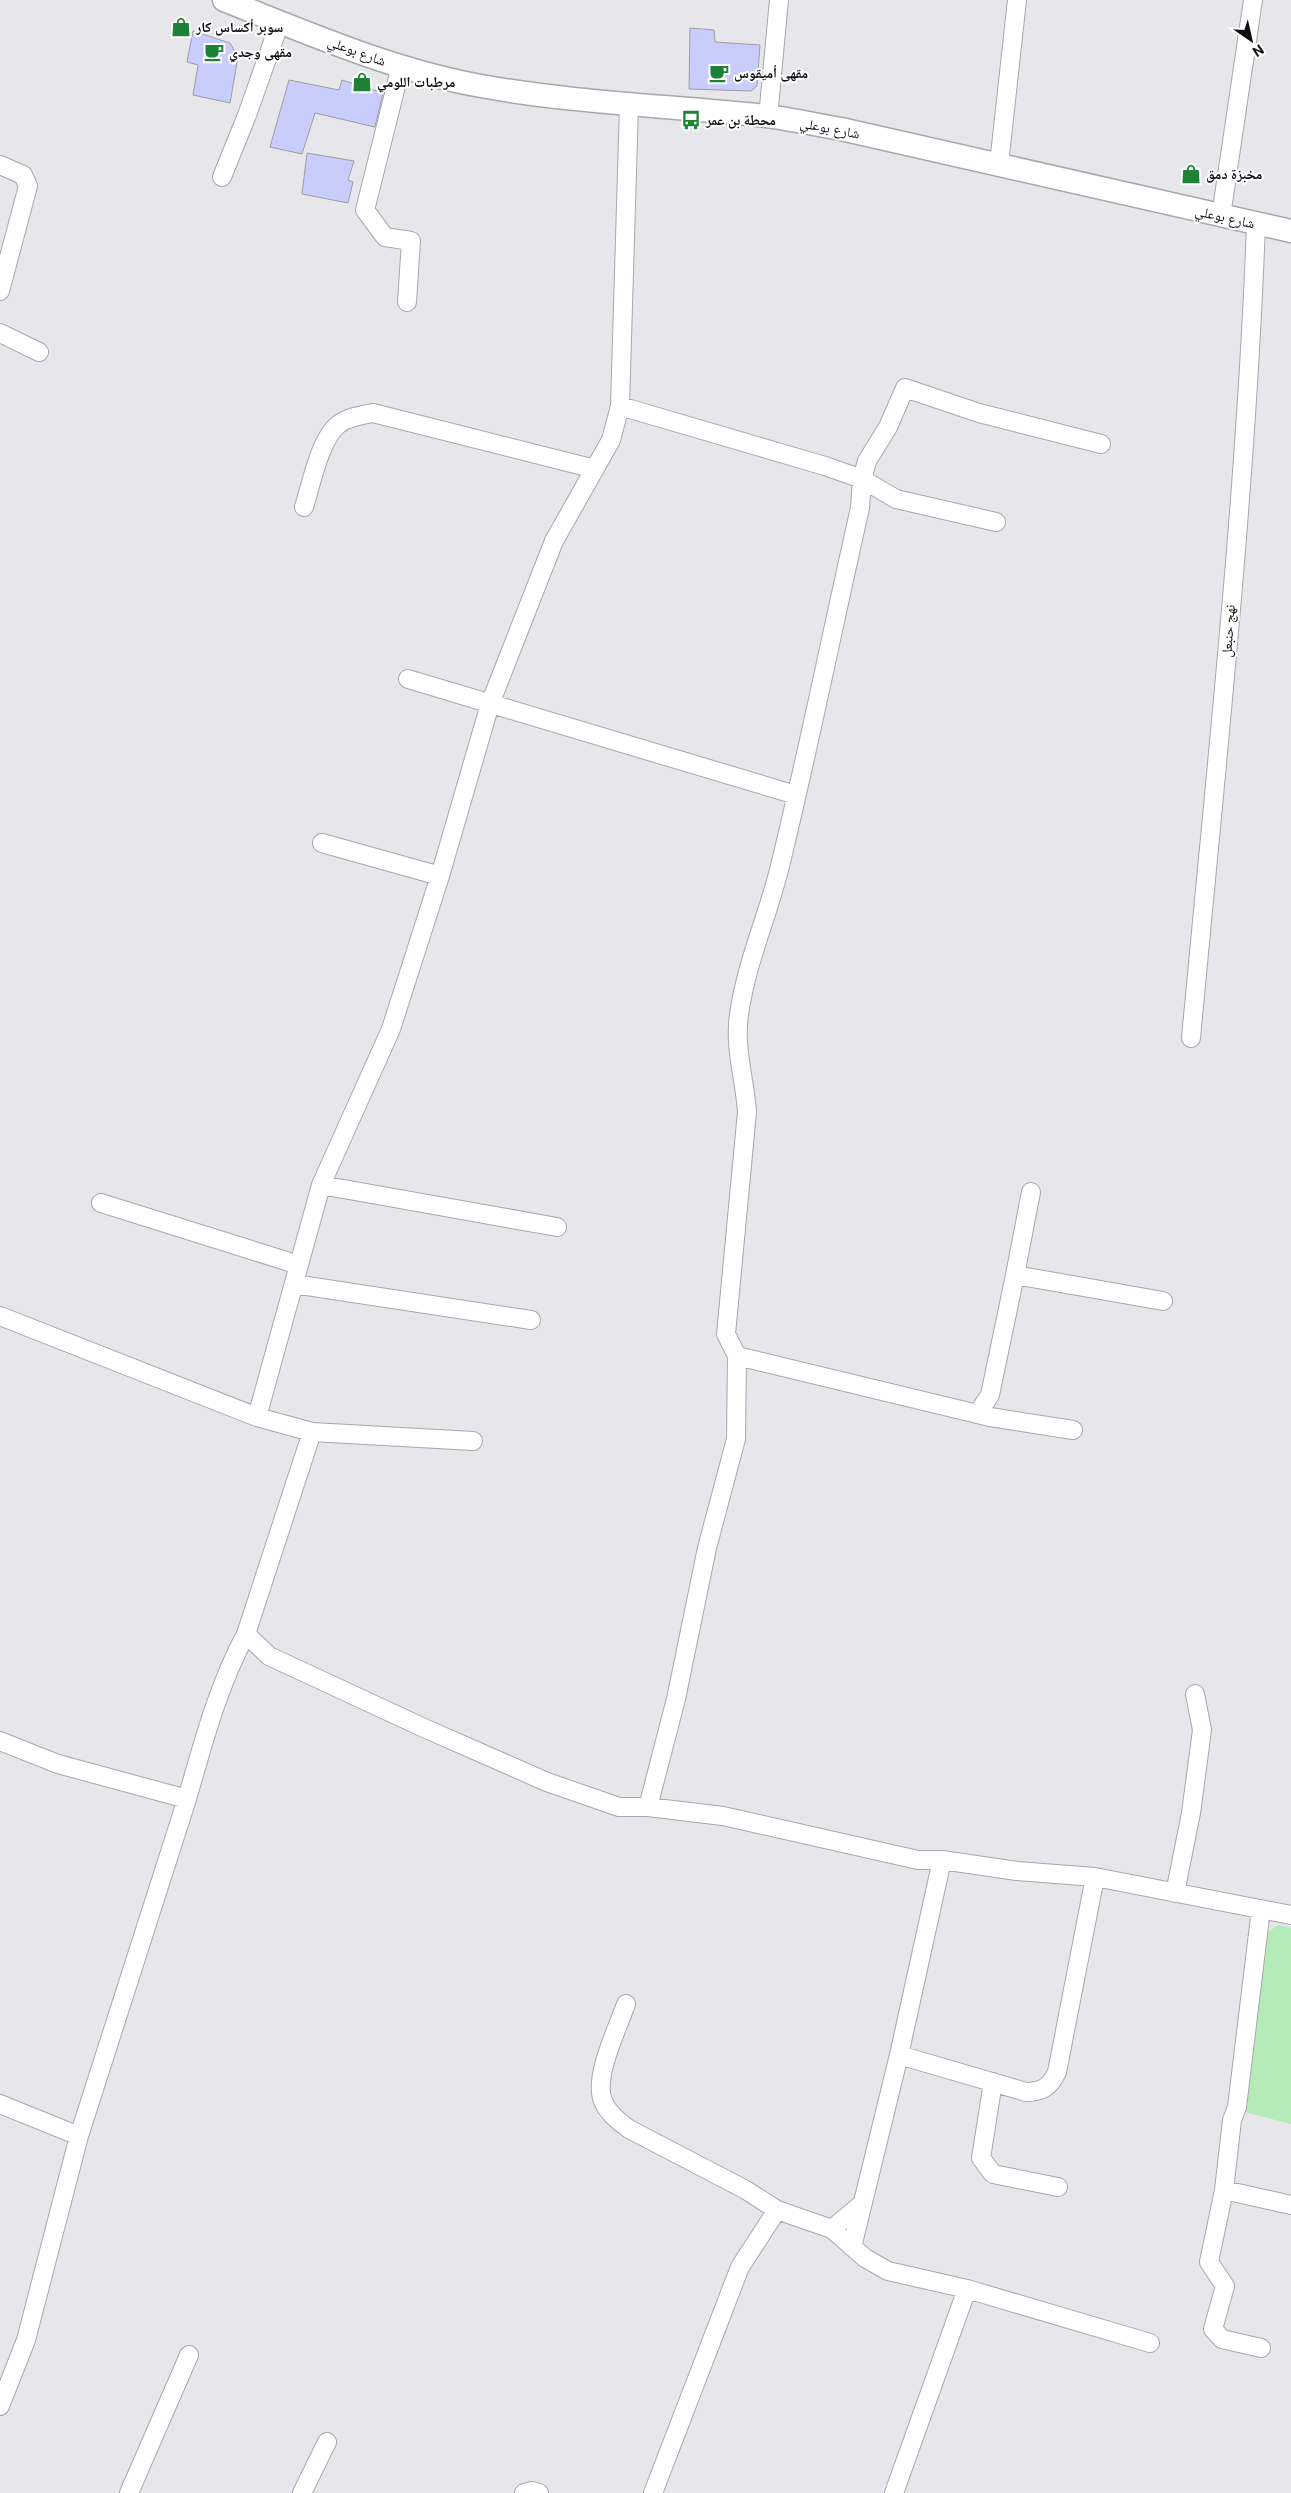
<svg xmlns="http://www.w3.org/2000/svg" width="1291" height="2493" font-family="Roboto,'Noto Naskh Arabic',sans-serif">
<rect width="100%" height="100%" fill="#e6e6eb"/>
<path fill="#b5eab9" d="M1278,1925L1291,1928V2124L1245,2112L1264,1935Z"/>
<path fill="#c8cdfc" stroke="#9d9ea2" d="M690,28L714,30L715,42L760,45L757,86L751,91L689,89Z
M193,31L230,43L238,57L230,103L193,95L198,65L187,62Z
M289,80L339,90L342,80L383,93L375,127L315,113L302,154L270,147Z
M307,153L354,161L348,180L353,182L348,203L302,194Z"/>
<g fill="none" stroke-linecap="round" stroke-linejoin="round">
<defs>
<path id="minor" d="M401,66L365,210L385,237L411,241L407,302
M768,117L779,0
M999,164L1017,0
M0,165L23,175L28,186L0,291
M222,177L247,115L280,22
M1221,216L1253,0
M0,333L39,352
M620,406L825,466L862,479L896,499L996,522
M304,507C311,485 320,438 339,424C348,417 362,415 373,413L595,469
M408,679L796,795
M322,843L440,876
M1191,1038C1216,767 1246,496 1256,224
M321,1185L557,1227
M101,1203L299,1265
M1015,1275L1031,1192
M294,1284L531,1320
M0,1316L257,1417L321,1185L391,1029L440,876L490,704L554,541L611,440L620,406L629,105
M737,1356L990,1417L1073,1430
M978,1413L990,1395L1015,1275L1163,1301
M257,1417L312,1432L473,1441
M312,1432L246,1634L269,1656L424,1728L547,1782L619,1807H648L723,1816L918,1860H942L1017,1871L1095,1877L1291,1915
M0,1741L58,1764L187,1799C203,1743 218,1686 246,1634
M648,1807L676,1699L707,1548L736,1439L737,1356L726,1334L747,1112C745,1080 734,1048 739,1015C746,963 768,916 780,866C809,747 833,627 860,508L862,479L867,461L888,427L905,388L979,413L1101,444
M1175,1893L1191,1813L1202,1730L1195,1694
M1261,1909L1237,2107L1232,2120L1224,2190L1291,2205
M626,2004C618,2028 593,2077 603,2101C608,2113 618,2121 629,2129L746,2190L777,2210
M899,2055L1026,2092C1042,2092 1050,2087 1057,2072L1095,1877
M993,2082L981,2158L993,2174L1058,2187
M0,2104L79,2136
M1224,2190L1209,2262L1225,2286L1213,2329L1222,2339L1261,2348
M832,2229L863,2203
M852,2247L899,2055L942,1860
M0,2406L26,2340L79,2136L187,1799
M129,2493L189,2355
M302,2493L327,2442
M524,2493L532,2491L539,2493
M653,2493L740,2267L777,2210L832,2229L865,2258L888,2271L967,2289L1150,2343
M894,2493L967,2289"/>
<path id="tertiary" d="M224,0C308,33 392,70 481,86C575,103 671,106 766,116C791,119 816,125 841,129L1291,231"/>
</defs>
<use href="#minor" stroke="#a7a8ac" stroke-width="20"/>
<use href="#tertiary" stroke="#a7a8ac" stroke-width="25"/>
<use href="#minor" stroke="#fff" stroke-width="18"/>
<use href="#tertiary" stroke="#fff" stroke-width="22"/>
</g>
<defs>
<symbol id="shop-bare" viewBox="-9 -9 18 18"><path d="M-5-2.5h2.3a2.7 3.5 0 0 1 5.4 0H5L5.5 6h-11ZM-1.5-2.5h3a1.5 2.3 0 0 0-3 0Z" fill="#1e8236" stroke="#fff" stroke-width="2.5" paint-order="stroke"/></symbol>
<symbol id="cafe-bare" viewBox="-9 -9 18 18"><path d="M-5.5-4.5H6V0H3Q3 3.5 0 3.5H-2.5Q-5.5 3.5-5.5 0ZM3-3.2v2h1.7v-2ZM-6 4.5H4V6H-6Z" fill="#1e8236" stroke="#fff" stroke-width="2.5" paint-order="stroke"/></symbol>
<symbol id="bus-bare" viewBox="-9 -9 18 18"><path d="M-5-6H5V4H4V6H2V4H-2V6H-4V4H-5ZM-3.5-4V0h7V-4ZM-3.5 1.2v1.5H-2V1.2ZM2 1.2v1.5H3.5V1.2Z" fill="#1e8236" stroke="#fff" stroke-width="2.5" paint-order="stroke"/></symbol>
</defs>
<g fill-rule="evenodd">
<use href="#shop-bare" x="167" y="13" width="28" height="28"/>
<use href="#cafe-bare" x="200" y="38" width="28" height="28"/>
<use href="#cafe-bare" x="705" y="59" width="28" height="28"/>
<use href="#shop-bare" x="348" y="68" width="28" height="28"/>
<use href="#bus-bare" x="677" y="106" width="28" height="28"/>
<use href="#shop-bare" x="1177" y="160" width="28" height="28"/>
</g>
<g text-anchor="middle" stroke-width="4" stroke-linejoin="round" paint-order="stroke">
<g font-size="14" font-weight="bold" fill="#0f0f10" stroke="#fff" text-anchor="start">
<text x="196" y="32">سوبر أكساس كار</text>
<text x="229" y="57">مقهى وجدي</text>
<text x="734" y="78">مقهى أميقوس</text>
<text x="377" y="87">مرطبات اللومي</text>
<text x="706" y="125">محطة بن عمر</text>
<text x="1206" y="179">مخبزة دمق</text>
</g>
<g font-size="14" fill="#0f0f10" stroke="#fff">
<text transform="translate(357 51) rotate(20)" y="5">شارع بوعلي</text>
<text transform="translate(830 128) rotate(11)" y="5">شارع بوعلي</text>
<text transform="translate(1225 217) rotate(13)" y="5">شارع بوعلي</text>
<text transform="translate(1228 631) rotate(-86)" y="5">نهج حنبعل</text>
</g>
</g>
<g transform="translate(1251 40) rotate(146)" stroke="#ffffff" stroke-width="4" paint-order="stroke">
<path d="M0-4L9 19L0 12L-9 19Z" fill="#0f0f10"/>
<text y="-8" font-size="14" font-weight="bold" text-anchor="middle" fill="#0f0f10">N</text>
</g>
</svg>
